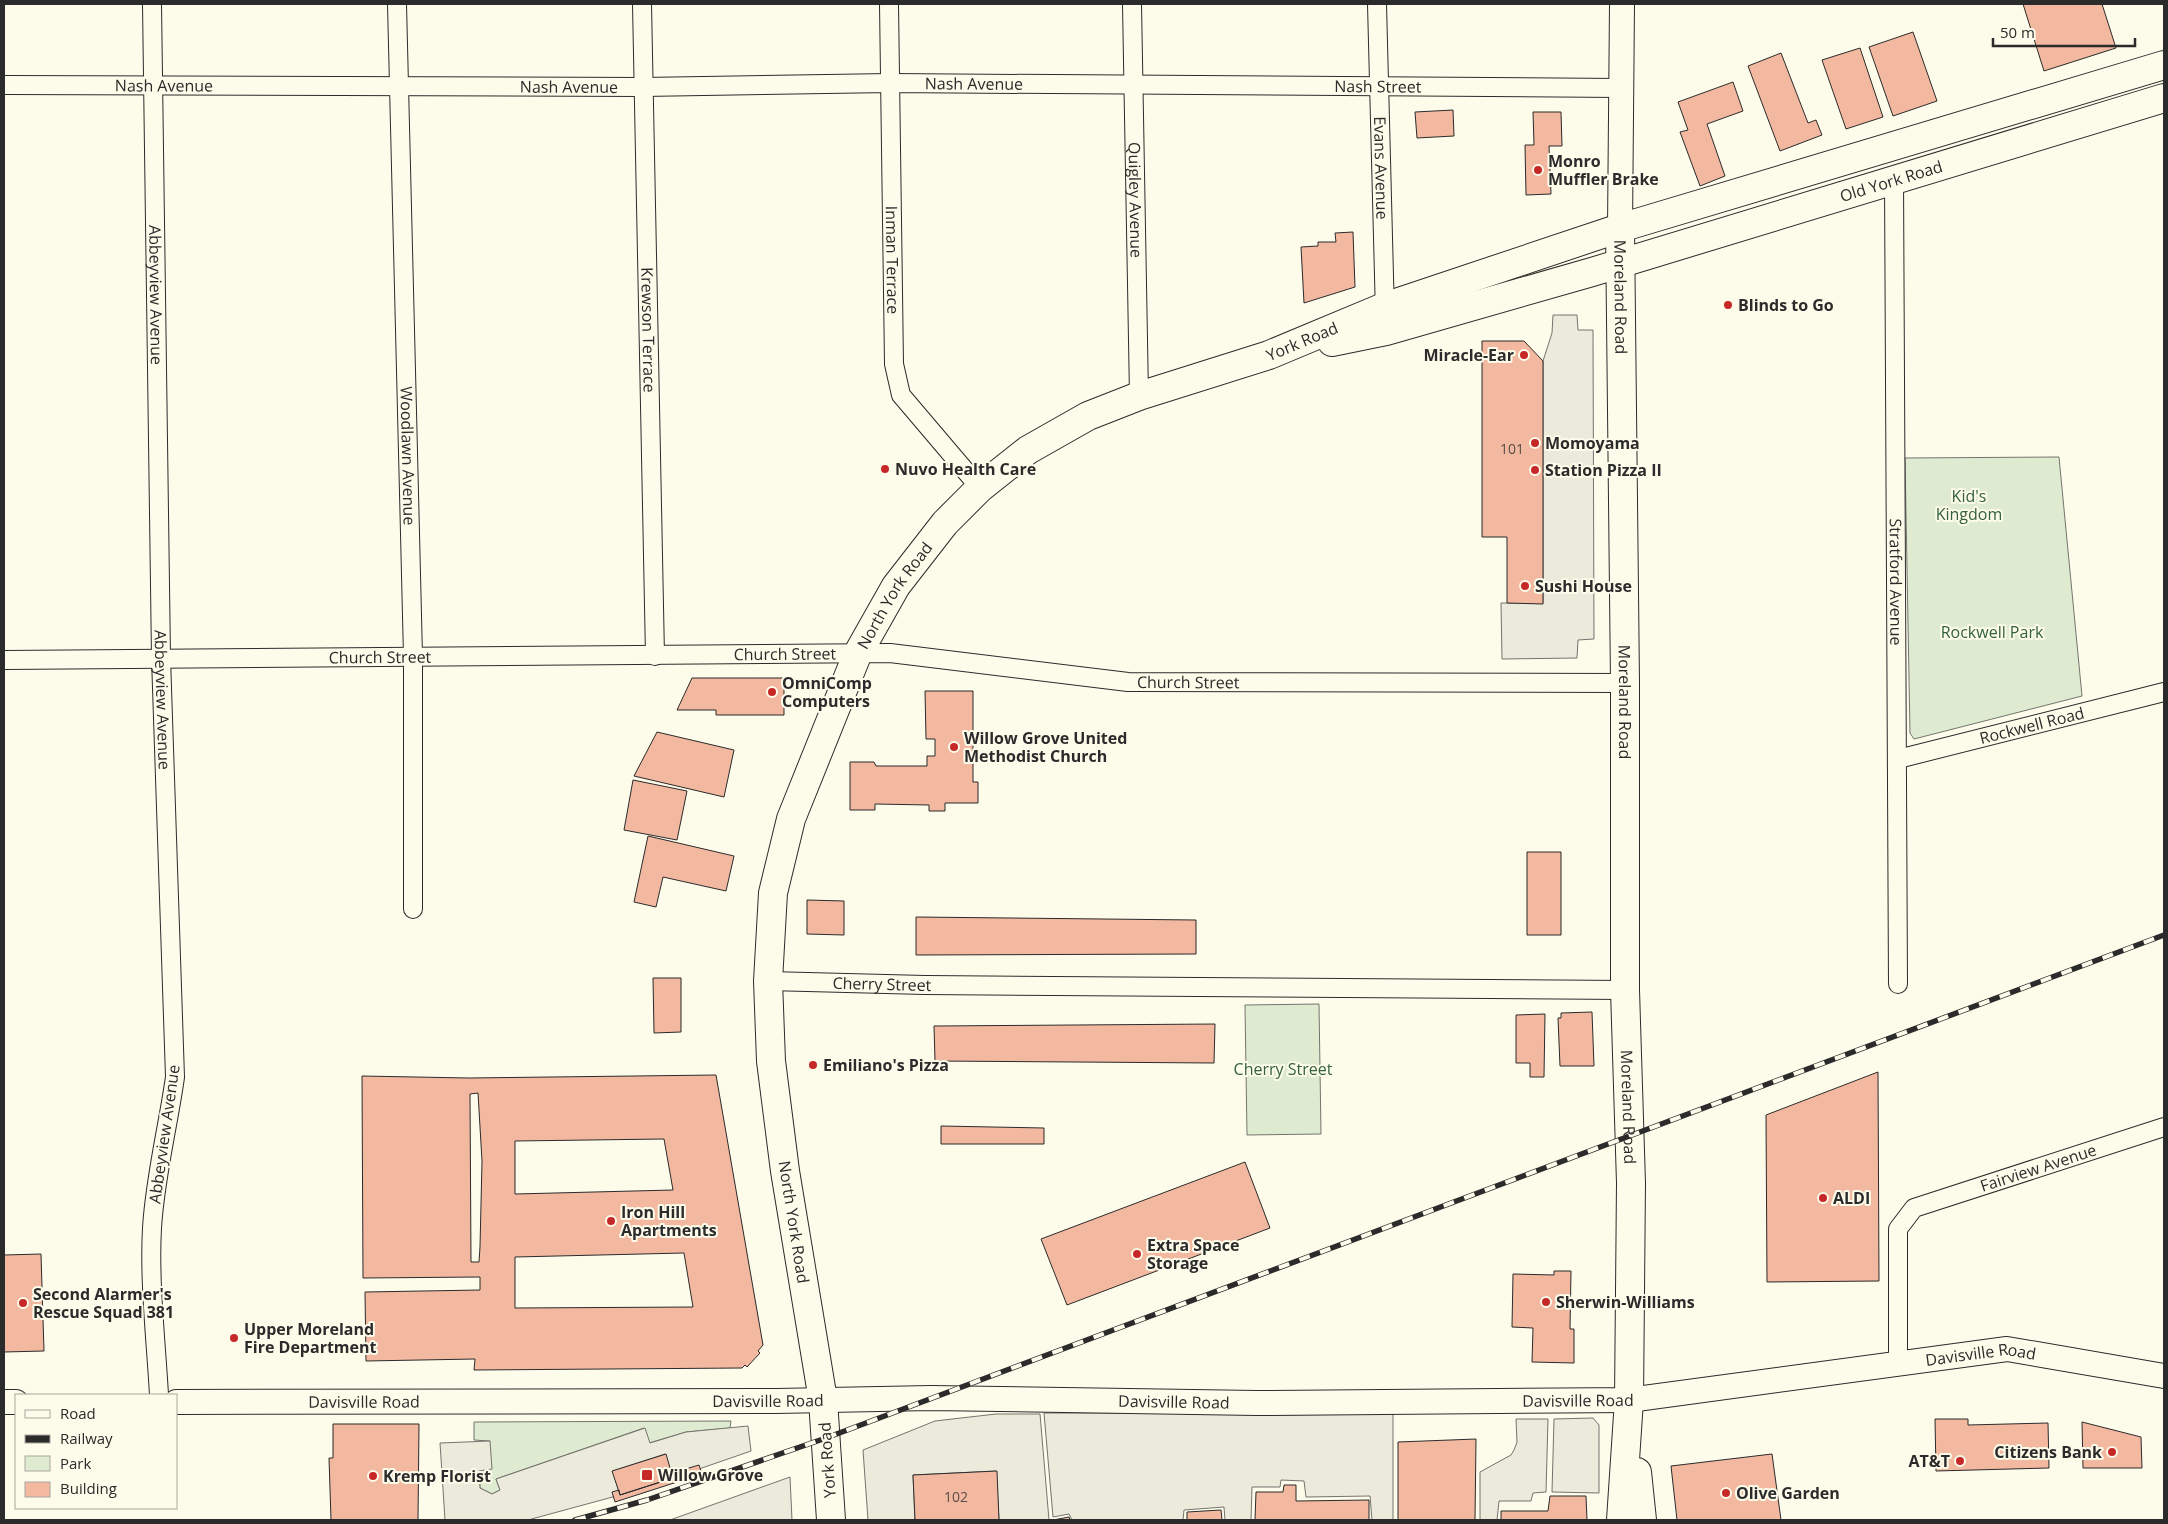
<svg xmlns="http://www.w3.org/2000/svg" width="2168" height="1524" font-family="'Open Sans',sans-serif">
<rect width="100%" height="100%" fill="#fdfbea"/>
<path fill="#deebd1" stroke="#74746e" d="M2059,457L2082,696L1914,739L1910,733L1905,458Z
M1319,1004L1321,1134L1247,1135L1245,1005Z
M731,1421L730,1428L686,1432L649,1443L644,1428L496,1479L500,1490L492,1494L480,1488L479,1471L490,1441L474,1440V1422Z"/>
<path fill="#eceadb" stroke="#74746e" d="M1553,315H1577L1578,330H1593L1594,639L1578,640L1577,658L1502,659L1501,603H1543V361L1552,333Z
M1044,1413H1393V1520H1372L1370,1496L1306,1497L1304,1481L1281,1480L1280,1487H1252L1251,1520H1225L1224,1507L1184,1510L1183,1520H1072L1069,1514L1053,1517Z
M996,1414H1040L1049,1520H999L996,1471L913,1475L915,1520H868L863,1450L935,1421Z
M1593,1418L1599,1425V1493L1552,1492L1554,1419Z
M1516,1419H1548L1546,1492L1533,1493L1531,1501H1499L1497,1520H1480V1472L1511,1455L1514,1450L1517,1442Z
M748,1426L751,1451L673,1478L665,1454L613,1471L620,1495L528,1520H445L440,1443L490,1441L492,1469L479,1471L480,1488L492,1494L500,1490L496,1479L645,1428L650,1443L686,1432Z
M790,1477L792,1520H670Z"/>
<path fill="#f2b8a0" stroke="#2b2b2b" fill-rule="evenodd" d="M2023,4H2102L2116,48L2044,71Z
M1913,32L1937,101L1893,116L1869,47Z
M1860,48L1883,117L1846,129L1822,60Z
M1781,53L1808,123L1816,120L1822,135L1780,151L1748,66Z
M1733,82L1743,111L1707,124L1725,176L1700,186L1680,132L1688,130L1678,102Z
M1453,110L1454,136L1417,138L1415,112Z
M1533,112H1561L1562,146H1549L1551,194L1526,195L1525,145H1534Z
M1353,232L1355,287L1304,303L1301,247L1318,246V242H1336L1335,233Z
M1482,341H1524L1543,361V604L1507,603V537H1482Z
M692,678H784V715H716V710H677Z
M925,691H973V782H978V803H945V811H929V805L875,804V810H850V762H874L876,766H927V756H935V739H926Z
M657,732L734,750L724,797L634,776Z
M633,780L687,791L677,840L624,830Z
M648,836L734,856L726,891L663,877L656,907L634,902Z
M1527,852H1561V935H1527Z
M807,900L844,901V935L807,934Z
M916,917L1196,920V954L916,955Z
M653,978H681V1032L654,1033Z
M1592,1012L1594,1066H1560L1558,1018H1561V1013Z
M1545,1014L1544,1077H1530V1063H1516V1015Z
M1215,1024L1214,1063L935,1061L934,1026Z
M1878,1072L1879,1281L1767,1282L1766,1115Z
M716,1075L763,1345L758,1351L760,1353L747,1367L745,1365L742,1368L474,1370L475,1359L366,1361L365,1292L480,1290V1277L363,1278L362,1076L469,1078ZM478,1093L482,1161L480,1247L479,1262H471L470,1094ZM664,1139L673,1190L515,1194V1141ZM684,1253L693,1307L515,1308V1257Z
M941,1126L1044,1128V1144H941Z
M1245,1162L1270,1228L1067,1305L1041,1239Z
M41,1254L44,1351L4,1352V1255Z
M1554,1271H1571L1570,1329H1574V1363L1532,1362L1533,1328L1512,1327L1513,1274L1554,1275Z
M1935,1419H1968V1425L2048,1423L2049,1468L1936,1471Z
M2082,1422L2141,1437L2142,1468H2083Z
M333,1424H419L418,1520H331L329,1458H333Z
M1476,1439L1475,1520H1398V1442Z
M666,1454L673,1478L620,1495L612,1471Z
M1772,1454L1781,1520H1677L1671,1466Z
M699,1465L702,1474L615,1502L612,1492L619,1490L620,1495L673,1478L672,1473Z
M997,1471L999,1520H915L913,1475Z
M1284,1485H1296V1501L1369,1500V1520H1255L1256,1492H1283Z
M1550,1496H1586L1587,1520H1501V1511H1548Z
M1221,1510L1222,1520H1187V1512Z
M1069,1517L1070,1520H1053Z"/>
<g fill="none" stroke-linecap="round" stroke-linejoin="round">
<defs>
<g id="street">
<path id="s1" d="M152,4L161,658L175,1077C168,1127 155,1177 152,1228C149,1281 156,1341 159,1395"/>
<path id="s2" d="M397,4L413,656V909"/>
<path id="s3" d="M642,4L655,656"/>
<path id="s4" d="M889,4L894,364L901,395L980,488"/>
<path id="s5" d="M1132,4L1139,396"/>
<path id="s6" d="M1377,4L1385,315"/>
<path id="s7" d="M4,85L643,87L890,83L1621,88"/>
<path id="s8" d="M1894,178L1898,984"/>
<path id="s9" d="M4,660L890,653L1128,682L1625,683"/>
<path id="s10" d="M1898,759L2164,692"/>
<path id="s11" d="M768,981L925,985L1625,990"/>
<path id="s12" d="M1898,1363V1229L1914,1208L2164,1127"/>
</g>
<g id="secondary">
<path d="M1620,228L1622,4"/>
<path d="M4,1402H16"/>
<path id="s13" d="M176,1402L776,1401L931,1398L1257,1403L1629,1400L2007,1349L2164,1376"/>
</g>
<g id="primary">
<path id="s14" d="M1620,228L1625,683V990L1631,1183L1629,1400L1621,1520"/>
<path d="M1637,1472L1642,1520"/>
</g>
<g id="highway">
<path id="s15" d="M1332,342L1386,331L1592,272L2164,98"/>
<path id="s16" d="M831,1520L823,1400L785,1171L771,1061L768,981L773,893L791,819L857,655L896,586L945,523L980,488L1028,450L1088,416L1139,396L1269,355L1384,307L1620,228L2164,65"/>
</g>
</defs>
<use href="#street" stroke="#2b2b2b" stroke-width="20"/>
<use href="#secondary" stroke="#2b2b2b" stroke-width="26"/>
<use href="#primary" stroke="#2b2b2b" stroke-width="30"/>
<use href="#highway" stroke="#2b2b2b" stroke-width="30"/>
<use href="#street" stroke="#fdfbea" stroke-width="18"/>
<use href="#secondary" stroke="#fdfbea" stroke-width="24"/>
<use href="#primary" stroke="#fdfbea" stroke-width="28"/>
<use href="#highway" stroke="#fdfbea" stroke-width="28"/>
<defs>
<path id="rail" d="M575,1520L647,1500L826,1438L2164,935"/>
</defs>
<use href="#rail" stroke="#2b2b2b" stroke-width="5.5"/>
<use href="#rail" stroke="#fdfbea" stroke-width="4" stroke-dasharray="11" stroke-linecap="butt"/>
</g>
<g fill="#c62828" stroke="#fdfbea" stroke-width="2">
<circle cx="1538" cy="170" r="5"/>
<circle cx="1728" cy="305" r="5"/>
<circle cx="1524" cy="355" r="5"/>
<circle cx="1535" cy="443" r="5"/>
<circle cx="885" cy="469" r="5"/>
<circle cx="1535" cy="470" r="5"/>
<circle cx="1525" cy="586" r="5"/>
<circle cx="772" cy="692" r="5"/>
<circle cx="954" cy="747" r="5"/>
<circle cx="813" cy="1065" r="5"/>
<circle cx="1823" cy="1198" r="5"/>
<circle cx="611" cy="1221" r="5"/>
<circle cx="1137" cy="1254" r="5"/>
<circle cx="1546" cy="1302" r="5"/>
<circle cx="23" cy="1303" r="5"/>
<circle cx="234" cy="1338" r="5"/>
<circle cx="2112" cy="1452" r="5"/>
<circle cx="1960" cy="1461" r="5"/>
<rect x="641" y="1469" width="12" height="12" rx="2.5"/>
<circle cx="373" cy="1476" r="5"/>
<circle cx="1726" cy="1493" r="5"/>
</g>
<g text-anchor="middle" stroke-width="4" stroke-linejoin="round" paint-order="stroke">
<g font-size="14" fill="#5d4e48">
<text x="1512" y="454">101</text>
<text x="956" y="1502">102</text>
</g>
<g font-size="16" fill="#2b2b2b" stroke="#fdfbea">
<text dy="6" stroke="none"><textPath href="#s7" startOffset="970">Nash Avenue</textPath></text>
<text dy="6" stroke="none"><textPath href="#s7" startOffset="160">Nash Avenue</textPath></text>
<text dy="6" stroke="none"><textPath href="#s7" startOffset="1374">Nash Street</textPath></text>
<text dy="6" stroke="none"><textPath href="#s7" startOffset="565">Nash Avenue</textPath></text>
<text dy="6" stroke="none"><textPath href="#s6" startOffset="164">Evans Avenue</textPath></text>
<text dy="6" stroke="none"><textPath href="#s15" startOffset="582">Old York Road</textPath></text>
<text dy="6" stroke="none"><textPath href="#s5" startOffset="196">Quigley Avenue</textPath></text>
<text dy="6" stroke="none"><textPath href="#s4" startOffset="256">Inman Terrace</textPath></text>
<text dy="6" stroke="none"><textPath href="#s1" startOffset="291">Abbeyview Avenue</textPath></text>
<text dy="6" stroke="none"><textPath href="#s14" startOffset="69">Moreland Road</textPath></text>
<text dy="6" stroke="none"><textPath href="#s3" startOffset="326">Krewson Terrace</textPath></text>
<text dy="6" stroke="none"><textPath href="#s16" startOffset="1450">York Road</textPath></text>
<text dy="6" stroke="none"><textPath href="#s2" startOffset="452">Woodlawn Avenue</textPath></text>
<text dy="6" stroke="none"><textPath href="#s8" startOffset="404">Stratford Avenue</textPath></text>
<text dy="6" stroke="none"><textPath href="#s16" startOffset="955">North York Road</textPath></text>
<text dy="6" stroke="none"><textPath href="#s9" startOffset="781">Church Street</textPath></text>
<text dy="6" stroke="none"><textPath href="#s9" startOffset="376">Church Street</textPath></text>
<text dy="6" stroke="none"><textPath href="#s9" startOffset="1186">Church Street</textPath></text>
<text dy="6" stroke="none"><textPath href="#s1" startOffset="696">Abbeyview Avenue</textPath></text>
<text dy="6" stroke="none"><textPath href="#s14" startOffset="474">Moreland Road</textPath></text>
<text dy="6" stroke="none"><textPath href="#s10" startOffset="138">Rockwell Road</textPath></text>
<text dy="6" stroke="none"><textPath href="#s11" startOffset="114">Cherry Street</textPath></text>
<text dy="6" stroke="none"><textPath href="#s14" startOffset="879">Moreland Road</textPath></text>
<text transform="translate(164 1134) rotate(-82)" y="6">Abbeyview Avenue</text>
<text dy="6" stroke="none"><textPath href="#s12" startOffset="291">Fairview Avenue</textPath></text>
<text transform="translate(794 1222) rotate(81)" y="6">North York Road</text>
<text dy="6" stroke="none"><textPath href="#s13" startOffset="1808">Davisville Road</textPath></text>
<text dy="6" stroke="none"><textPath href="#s13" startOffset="592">Davisville Road</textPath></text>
<text dy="6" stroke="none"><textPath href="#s13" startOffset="1402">Davisville Road</textPath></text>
<text dy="6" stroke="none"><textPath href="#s13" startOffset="188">Davisville Road</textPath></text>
<text dy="6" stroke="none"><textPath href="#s13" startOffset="998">Davisville Road</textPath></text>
<text transform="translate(827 1460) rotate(-94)" y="6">York Road</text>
</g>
<g font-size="16" font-weight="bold" fill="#2b2b2b" stroke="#fdfbea" text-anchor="start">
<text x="1548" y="167">Monro<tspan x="1548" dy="18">Muffler Brake</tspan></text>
<text x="1738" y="311">Blinds to Go</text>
<text x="1514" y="361" text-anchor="end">Miracle-Ear</text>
<text x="1545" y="449">Momoyama</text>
<text x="895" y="475">Nuvo Health Care</text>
<text x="1545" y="476">Station Pizza II</text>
<text x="1535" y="592">Sushi House</text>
<text x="782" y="689">OmniComp<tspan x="782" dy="18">Computers</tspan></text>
<text x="964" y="744">Willow Grove United<tspan x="964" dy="18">Methodist Church</tspan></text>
<text x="823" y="1071">Emiliano's Pizza</text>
<text x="1833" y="1204">ALDI</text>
<text x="621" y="1218">Iron Hill<tspan x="621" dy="18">Apartments</tspan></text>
<text x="1147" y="1251">Extra Space<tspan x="1147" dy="18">Storage</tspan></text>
<text x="33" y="1300">Second Alarmer's<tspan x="33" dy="18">Rescue Squad 381</tspan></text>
<text x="1556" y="1308">Sherwin-Williams</text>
<text x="244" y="1335">Upper Moreland<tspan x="244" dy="18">Fire Department</tspan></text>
<text x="2102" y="1458" text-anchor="end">Citizens Bank</text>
<text x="1950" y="1467" text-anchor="end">AT&amp;T</text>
<text x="658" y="1481">Willow Grove</text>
<text x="383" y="1482">Kremp Florist</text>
<text x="1736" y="1499">Olive Garden</text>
</g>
<g font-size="16" fill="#34623c" stroke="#fdfbea">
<text x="1969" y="502">Kid's<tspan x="1969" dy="18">Kingdom</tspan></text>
<text x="1992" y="638">Rockwell Park</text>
<text x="1283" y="1075">Cherry Street</text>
</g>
</g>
<rect width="2168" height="1524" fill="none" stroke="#2b2b2b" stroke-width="10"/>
<rect x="15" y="1394" width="162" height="115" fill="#fdfbea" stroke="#a9a89e"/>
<rect x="25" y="1410" width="25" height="8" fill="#fdfbea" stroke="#a9a89e"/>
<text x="60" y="1419" font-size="15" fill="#2b2b2b">Road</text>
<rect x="25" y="1435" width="25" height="8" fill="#2b2b2b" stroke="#a9a89e"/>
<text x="60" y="1444" font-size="15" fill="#2b2b2b">Railway</text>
<rect x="25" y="1456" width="25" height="15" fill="#deebd1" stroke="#a9a89e"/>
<text x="60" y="1469" font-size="15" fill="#2b2b2b">Park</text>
<rect x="25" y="1482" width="25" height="15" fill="#f2b8a0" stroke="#a9a89e"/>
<text x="60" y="1494" font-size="15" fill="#2b2b2b">Building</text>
<path d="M1993 38v8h142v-8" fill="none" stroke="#2b2b2b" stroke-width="2.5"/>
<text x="2000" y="38" font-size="15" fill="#2b2b2b" stroke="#fdfbea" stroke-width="4" paint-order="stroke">50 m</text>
</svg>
